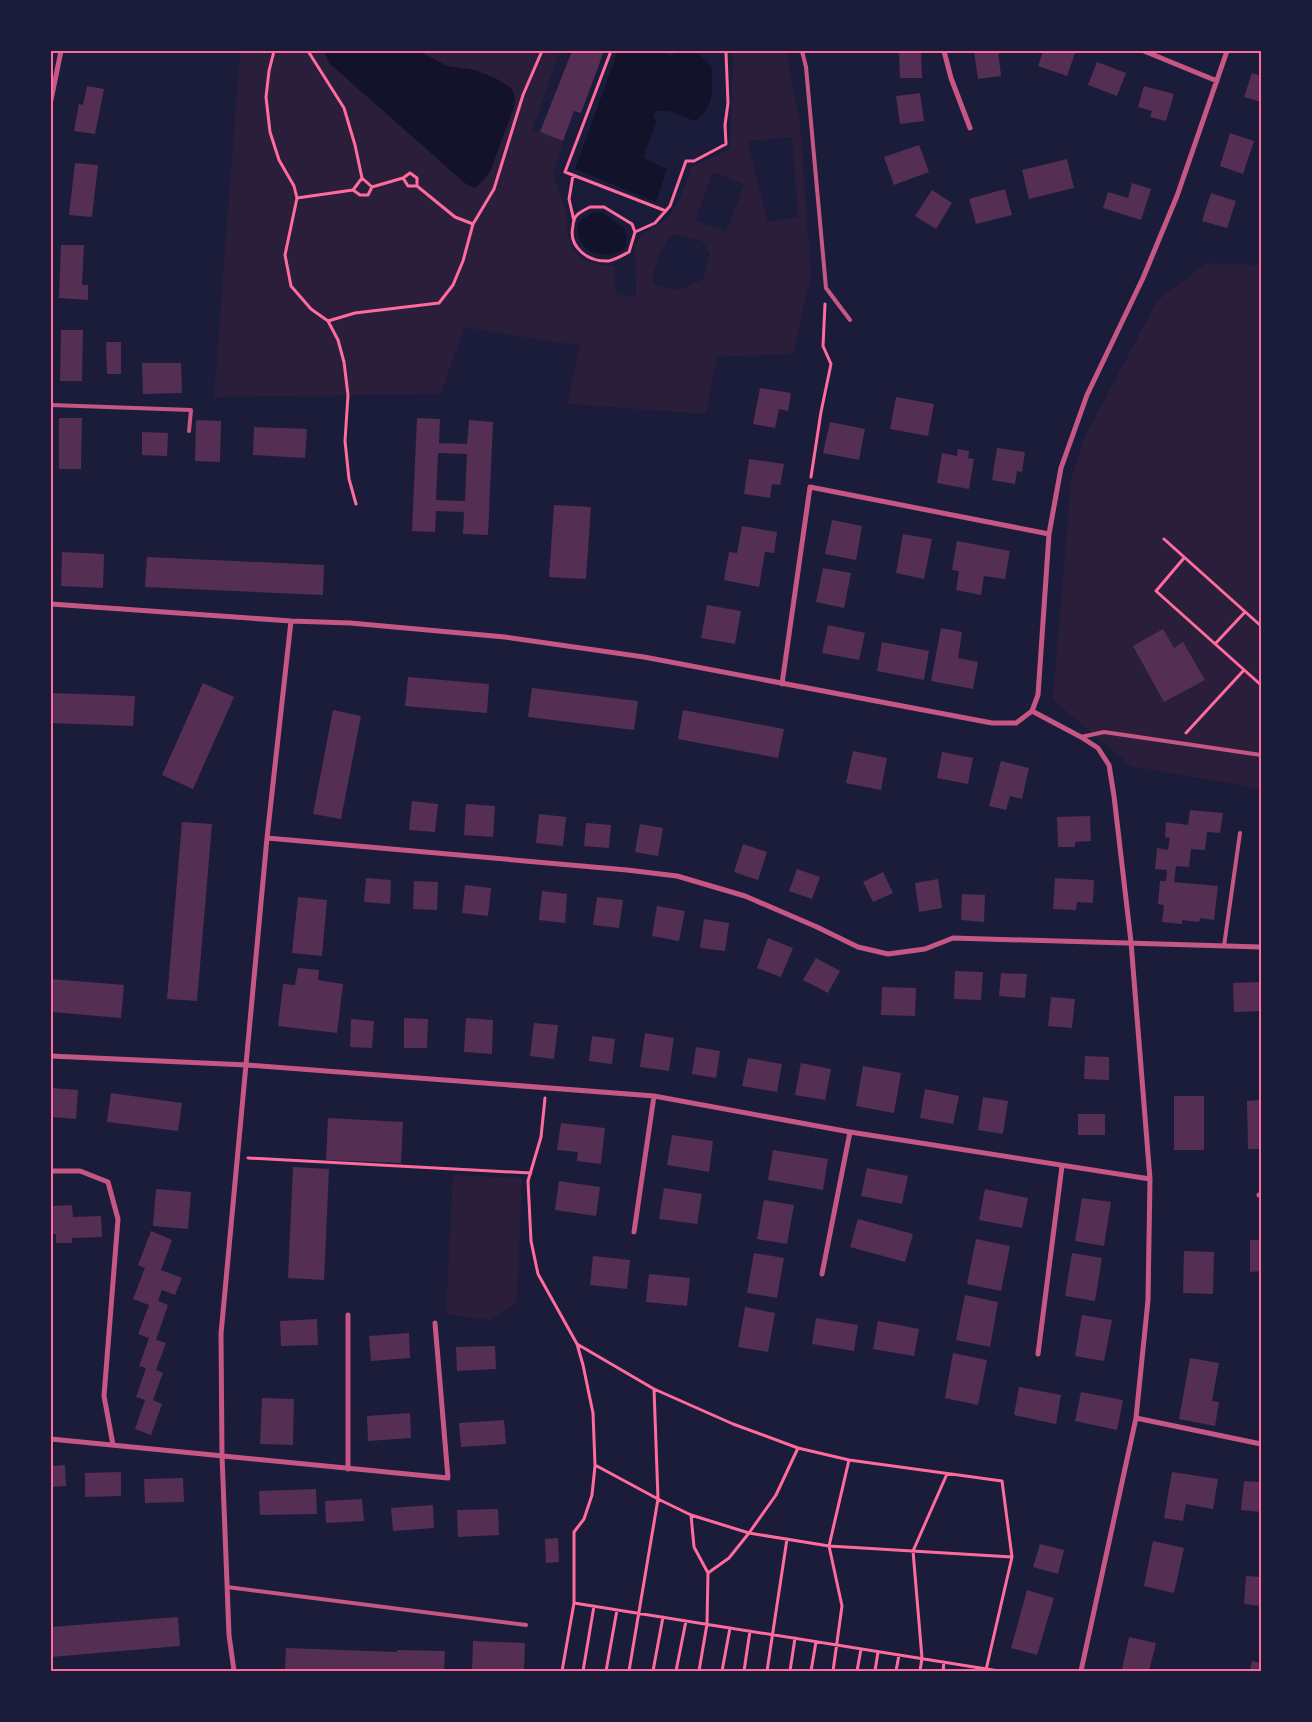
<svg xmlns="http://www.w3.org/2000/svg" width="1312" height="1722" font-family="'Fira Sans',sans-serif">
<rect width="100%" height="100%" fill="#1b1b3a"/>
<path fill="#2a1e3b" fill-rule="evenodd" d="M240,51H560L532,130L563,141L553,174L567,215V232L572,248L579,257L596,264L614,266L616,295L636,296L635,245L642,234L668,218L680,197L692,167L730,149L733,51H786L800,124L811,275L793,354L717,357L706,414L567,404L580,346L464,327L441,394L214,397ZM792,137L798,217L768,222L747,141ZM713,172L744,184L726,232L695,221ZM677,234L702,241L710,254L703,279L679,290L657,286L652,278L659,256L667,240Z
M1206,263L1261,265V789L1131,766L1053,700L1071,480L1084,438L1157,301Z
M453,1175L522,1178L517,1302L489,1320L446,1314Z"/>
<path fill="#12122b" d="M324,51H419L447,66L475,70L495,78L511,88L515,97L514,107L490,172L483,181L475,188L466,184L329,63Z
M618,51H657L672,56L676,51H695L712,67C712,89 715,107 695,121L668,111H654L653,118L657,120L643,158L667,169L656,202L575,169Z
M599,212L606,215L625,229L627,238L625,248C603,263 574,252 578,223L592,213Z"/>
<path fill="#542f53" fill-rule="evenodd" d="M572,51H604L581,113L574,111L563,141L540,132Z
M899,51H921L922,78H900Z
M974,51H998L1001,76L978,79Z
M1043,51H1068L1075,53L1067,76L1038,66Z
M1097,62L1126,73L1117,96L1088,85Z
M1252,73L1261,76V102L1244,97Z
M87,86L104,89L95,134L74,131L79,104L83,105Z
M1144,86L1174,94L1166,121L1150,117L1152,111L1138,107Z
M920,93L924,121L900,124L896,96Z
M1230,133L1254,141L1243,174L1220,166Z
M919,145L929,172L894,185L884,157Z
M1067,159L1074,188L1029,199L1022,170Z
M75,163L98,165L92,217L69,215Z
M1132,183L1151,189L1141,220L1103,208L1108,192L1128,198Z
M1005,189L1012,215L976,224L969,199Z
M932,190L952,203L936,229L915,216Z
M1211,193L1236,201L1227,228L1202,221Z
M61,245H84L82,285H88V300L59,298Z
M61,330H83L82,381H60Z
M106,342H121V374H107Z
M142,363H181L182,393L143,394Z
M760,388L791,393L788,411L779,409L775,428L753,424Z
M896,397L934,404L928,436L890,429Z
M59,418H82L81,469H59Z
M417,418L440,419L439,443L467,444L469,420L493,422L488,535L463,534L464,512L436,511L435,532L412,531ZM438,453L467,454L465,501L436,500Z
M196,420L221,421L220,462L195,461Z
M830,422L865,429L859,460L823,453Z
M254,427L307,429L305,458L253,455Z
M142,432L168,433L167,456L142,455Z
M997,448L1025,452L1022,472L1017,471L1015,484L992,480Z
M958,449L969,451L968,458L974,459L969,489L937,483L942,453L957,456Z
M749,459L784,464L780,485L772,484L770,498L744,494Z
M554,505L591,507L586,579L549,577Z
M832,520L862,526L856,560L825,554Z
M742,526L777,532L774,553L765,552L759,587L724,580L729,552L737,553Z
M903,534L932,539L924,579L896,573Z
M957,541L1010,551L1005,579L984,576L981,595L956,590L959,571L952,570Z
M62,552L104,554L103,588L61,586Z
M147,557L324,565L323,595L145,587Z
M823,568L851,573L844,608L816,602Z
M707,605L741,611L735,644L701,638Z
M828,625L865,633L859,660L822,653Z
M941,628L962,632L958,658L978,662L973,689L931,681Z
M1163,629L1174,648L1183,642L1205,680L1164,702L1133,646Z
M882,642L929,651L924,680L877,671Z
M408,677L489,684L487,713L405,706Z
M203,683L234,697L193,789L162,775Z
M532,688L638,701L634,730L528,717Z
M51,693L135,696L133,726L51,723Z
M333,710L361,716L341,819L313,814Z
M683,710L784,729L778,758L678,739Z
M853,751L887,758L881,790L846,783Z
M942,752L973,758L968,784L937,778Z
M1001,761L1029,768L1022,799L1010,796L1006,810L989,806Z
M412,801L438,804L435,832L409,830Z
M466,804L495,806L493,837L464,835Z
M1190,810L1223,813L1220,833L1207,832L1205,850L1191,849L1189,867L1176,866L1174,882L1218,886L1214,920L1200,918L1199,922L1182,920V924L1162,922L1164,905L1158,904L1160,881H1166L1167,870L1155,869L1157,848L1168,850L1170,838L1165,837L1166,822L1188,825Z
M539,814L566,817L563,846L536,843Z
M1090,816L1091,841L1075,842V847H1058L1057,817Z
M182,822L212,824L197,1001L167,999Z
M586,823L611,825L609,848L584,846Z
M640,824L663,828L658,856L635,852Z
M743,844L767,852L758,880L734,872Z
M797,869L820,877L812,899L789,891Z
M883,872L893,893L873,902L863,882Z
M366,878L391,880L390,904L364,902Z
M1055,878L1094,880L1093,903L1077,902L1076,910L1053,909Z
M938,879L942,908L919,912L915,883Z
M414,881L438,882L437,910L413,909Z
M465,885L491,888L488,916L462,913Z
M542,891L567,894L565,923L539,920Z
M962,894L985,895L984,922L961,920Z
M298,897L327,900L322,956L292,953Z
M597,897L623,900L619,928L593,925Z
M657,906L685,911L679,941L652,936Z
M704,919L729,923L725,951L700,948Z
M768,938L793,948L781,977L757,968Z
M816,958L840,971L828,993L803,980Z
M298,968L319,970L318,980L343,984L337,1033L278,1026L283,984L295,985Z
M955,971L983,972L981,1000L954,999Z
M1001,973L1027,974L1025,998L999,996Z
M51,979L124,985L121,1018L51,1012Z
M1261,982V1011L1234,1012L1233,983Z
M882,987L916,988L915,1016L881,1015Z
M1051,997L1075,999L1072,1028L1048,1026Z
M404,1018L428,1019L427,1048H404Z
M466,1018L493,1020L492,1054L464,1052Z
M351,1019L374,1021L372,1048L350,1047Z
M534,1023L558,1025L554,1059L530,1056Z
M645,1033L674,1038L669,1071L640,1067Z
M592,1036L615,1039L612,1064L589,1061Z
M696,1047L720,1051L716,1078L692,1074Z
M1085,1056L1109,1057V1080L1084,1079Z
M748,1058L782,1064L777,1092L742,1086Z
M801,1063L831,1069L825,1100L795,1095Z
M863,1066L901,1073L894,1113L856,1106Z
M51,1088L78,1090L76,1119L51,1117Z
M925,1089L959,1096L953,1124L920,1118Z
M111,1093L182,1103L178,1131L107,1122Z
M1174,1096H1204V1150H1174Z
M983,1097L1008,1101L1003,1134L978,1130Z
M1261,1100V1149H1248L1247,1101Z
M1078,1114H1105V1135H1078Z
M328,1118L403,1122L401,1163L326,1160Z
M561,1123L605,1128L601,1164L577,1161L578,1152L557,1150Z
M672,1135L713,1141L709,1172L667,1165Z
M773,1150L828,1159L823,1190L768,1180Z
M293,1167L329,1169L324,1280L288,1278Z
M867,1168L908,1176L902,1204L861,1196Z
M559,1181L600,1187L596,1216L555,1210Z
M664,1188L702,1194L697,1224L659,1219Z
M156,1189L191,1192L188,1229L153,1226Z
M985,1189L1028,1198L1022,1228L979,1220Z
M1082,1198L1111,1202L1104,1246L1075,1241Z
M764,1200L794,1205L787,1244L757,1239Z
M72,1205L73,1217L101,1216L102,1237L72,1238V1243H56V1234H51V1206Z
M858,1219L913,1234L905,1262L850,1247Z
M151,1231L172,1240L161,1270L182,1278L175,1295L162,1290L158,1301L168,1305L156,1340L166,1343L156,1370L163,1373L153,1400L162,1404L151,1435L135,1429L145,1400L136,1397L146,1368L139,1366L149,1338L138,1334L149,1305L133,1299L145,1268L138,1265Z
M976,1239L1010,1246L1001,1291L967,1284Z
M1250,1240H1261V1271L1250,1272Z
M1184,1251L1214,1252L1213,1294L1183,1293Z
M754,1253L784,1258L777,1298L747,1293Z
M1072,1253L1102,1258L1095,1301L1065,1296Z
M593,1256L630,1260L627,1289L590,1285Z
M649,1274L690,1278L687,1306L646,1302Z
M965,1295L998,1302L990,1347L956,1340Z
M745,1307L775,1313L768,1352L738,1347Z
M1082,1315L1112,1320L1104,1361L1075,1356Z
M816,1318L858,1325L854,1351L812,1344Z
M317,1319L318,1345L281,1346L280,1321Z
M878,1321L919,1329L914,1356L873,1349Z
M409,1333L410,1358L371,1361L369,1336Z
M495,1346L496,1369L457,1371L456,1347Z
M953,1353L987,1360L978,1405L945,1398Z
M1190,1358L1219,1363L1212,1401L1219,1402L1215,1426L1179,1419Z
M1019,1387L1061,1395L1056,1424L1014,1415Z
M1081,1392L1123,1400L1117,1430L1075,1421Z
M262,1398L294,1399L293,1445L260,1444Z
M410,1413L411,1438L368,1441L367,1416Z
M504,1420L506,1444L461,1447L459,1423Z
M65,1465L66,1486L51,1487V1466Z
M121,1472V1496L85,1497V1473Z
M1172,1472L1218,1479L1213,1509L1186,1504L1183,1521L1164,1518Z
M183,1478L184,1502L145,1503L144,1479Z
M1244,1481L1261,1482V1512L1241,1510Z
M316,1489L317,1514L260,1515L259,1491Z
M362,1499L364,1521L326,1523L325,1501Z
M433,1505L434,1528L393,1531L391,1508Z
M498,1509L499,1535L458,1537L457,1510Z
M558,1538L559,1562L546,1563L545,1539Z
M1153,1541L1184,1548L1174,1593L1144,1586Z
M1040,1544L1064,1550L1058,1574L1033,1567Z
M1246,1576L1261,1577V1606L1244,1604Z
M1027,1590L1054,1598L1037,1655L1011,1648Z
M178,1617L180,1646L51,1657V1627Z
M1129,1637L1156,1643L1149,1671H1131L1122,1669Z
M473,1641L525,1643L524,1671H472Z
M286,1648L397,1652V1650L445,1651L444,1671H285Z
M1252,1661L1261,1663V1671H1250Z"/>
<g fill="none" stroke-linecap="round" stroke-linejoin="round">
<path stroke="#ff6b9d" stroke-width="3" d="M274,51L269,71L266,97L270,132L279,160L294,186L297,198L285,255L291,286L311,309L328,321L338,340L344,362L348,395L345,441L349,479L356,504
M308,51L344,108L355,145L362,178
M611,51L565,172L666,211
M573,175L569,199L574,221
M403,178L410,173L417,178V186
M353,190L362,178L372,187
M297,198L353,190L360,195H368L372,187L403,178L408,186H417L455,217L473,224
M590,207H604L632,224L635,232L629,252C623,255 615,260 608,261C588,262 568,247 573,226C573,223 574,218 577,215C580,212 586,209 590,207Z
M635,232L655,223L670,206L686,161H694L726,144L725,125L728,103L726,53L724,51
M328,321L355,313L439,303L453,285L463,261L473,224L494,189L523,95L542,51
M811,477L821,412L831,364L823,346L825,304
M1164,539L1261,626
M1184,558L1156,591L1261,685
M1215,644L1245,612
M1186,733L1244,670
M545,1098L541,1137L528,1181L531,1241L538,1274L577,1344L654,1389L658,1499L629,1671
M248,1158L531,1173
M577,1344L583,1365L593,1413L595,1465L658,1499L691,1515L694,1547L708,1573L707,1624L699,1671
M654,1389L733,1424L798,1448
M849,1460L1002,1481L1012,1557L986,1670
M691,1515L749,1533L729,1558L708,1573
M574,1603V1532L584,1519L592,1495L595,1466
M562,1671L574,1603L999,1671
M583,1671L594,1606
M606,1671L617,1610
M653,1671L663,1617
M676,1671L686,1621
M722,1671L730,1628
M744,1671L750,1631
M767,1671L787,1539
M790,1671L795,1638
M811,1671L816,1642
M833,1671L842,1606L829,1546L849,1460L798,1448L776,1495L749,1533L829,1546L1012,1557
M857,1671L861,1649
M875,1671L878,1652
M896,1671L899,1655
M920,1671L922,1658L913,1551L947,1474
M943,1671L944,1662"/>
<path stroke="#c65784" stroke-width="4" d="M802,51L806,67L826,288L850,320
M51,405L191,410L189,431
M1081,737L1104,732L1261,755
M1224,946L1240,833
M227,1587L526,1625"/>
<path stroke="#c65784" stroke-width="5" d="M944,51L951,78L970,128
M1144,51L1217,81
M51,100L61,51
M51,604L291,621L350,623L505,637L644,657L992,723H1016L1032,711
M782,684L810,487L1049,534
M1032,711L1081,737L1098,748L1109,765L1114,796L1131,942L1150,1179L1148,1300L1136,1418L1081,1671
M1032,711L1038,695L1049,534L1061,468L1087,395L1143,278L1177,196L1227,51
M267,838L627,870L677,876L745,896L817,927L858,947L888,954L925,949L953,938L1261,947
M51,1056L247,1065L654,1096L850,1132L1150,1179
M51,1171H80L108,1182L118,1219L104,1396L113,1445
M1259,1195H1261
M634,1232L654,1096
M822,1274L850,1132
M1038,1354L1062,1166
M1136,1418L1261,1444
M51,1439L448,1478L435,1323
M348,1469V1315
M234,1671L229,1635L222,1455L221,1334L267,838L291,621"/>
</g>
<rect width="1312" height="1722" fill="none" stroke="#1b1b3a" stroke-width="105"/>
<rect x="52" y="52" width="1208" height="1618" fill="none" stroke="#ff6b9d" stroke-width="2"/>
</svg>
